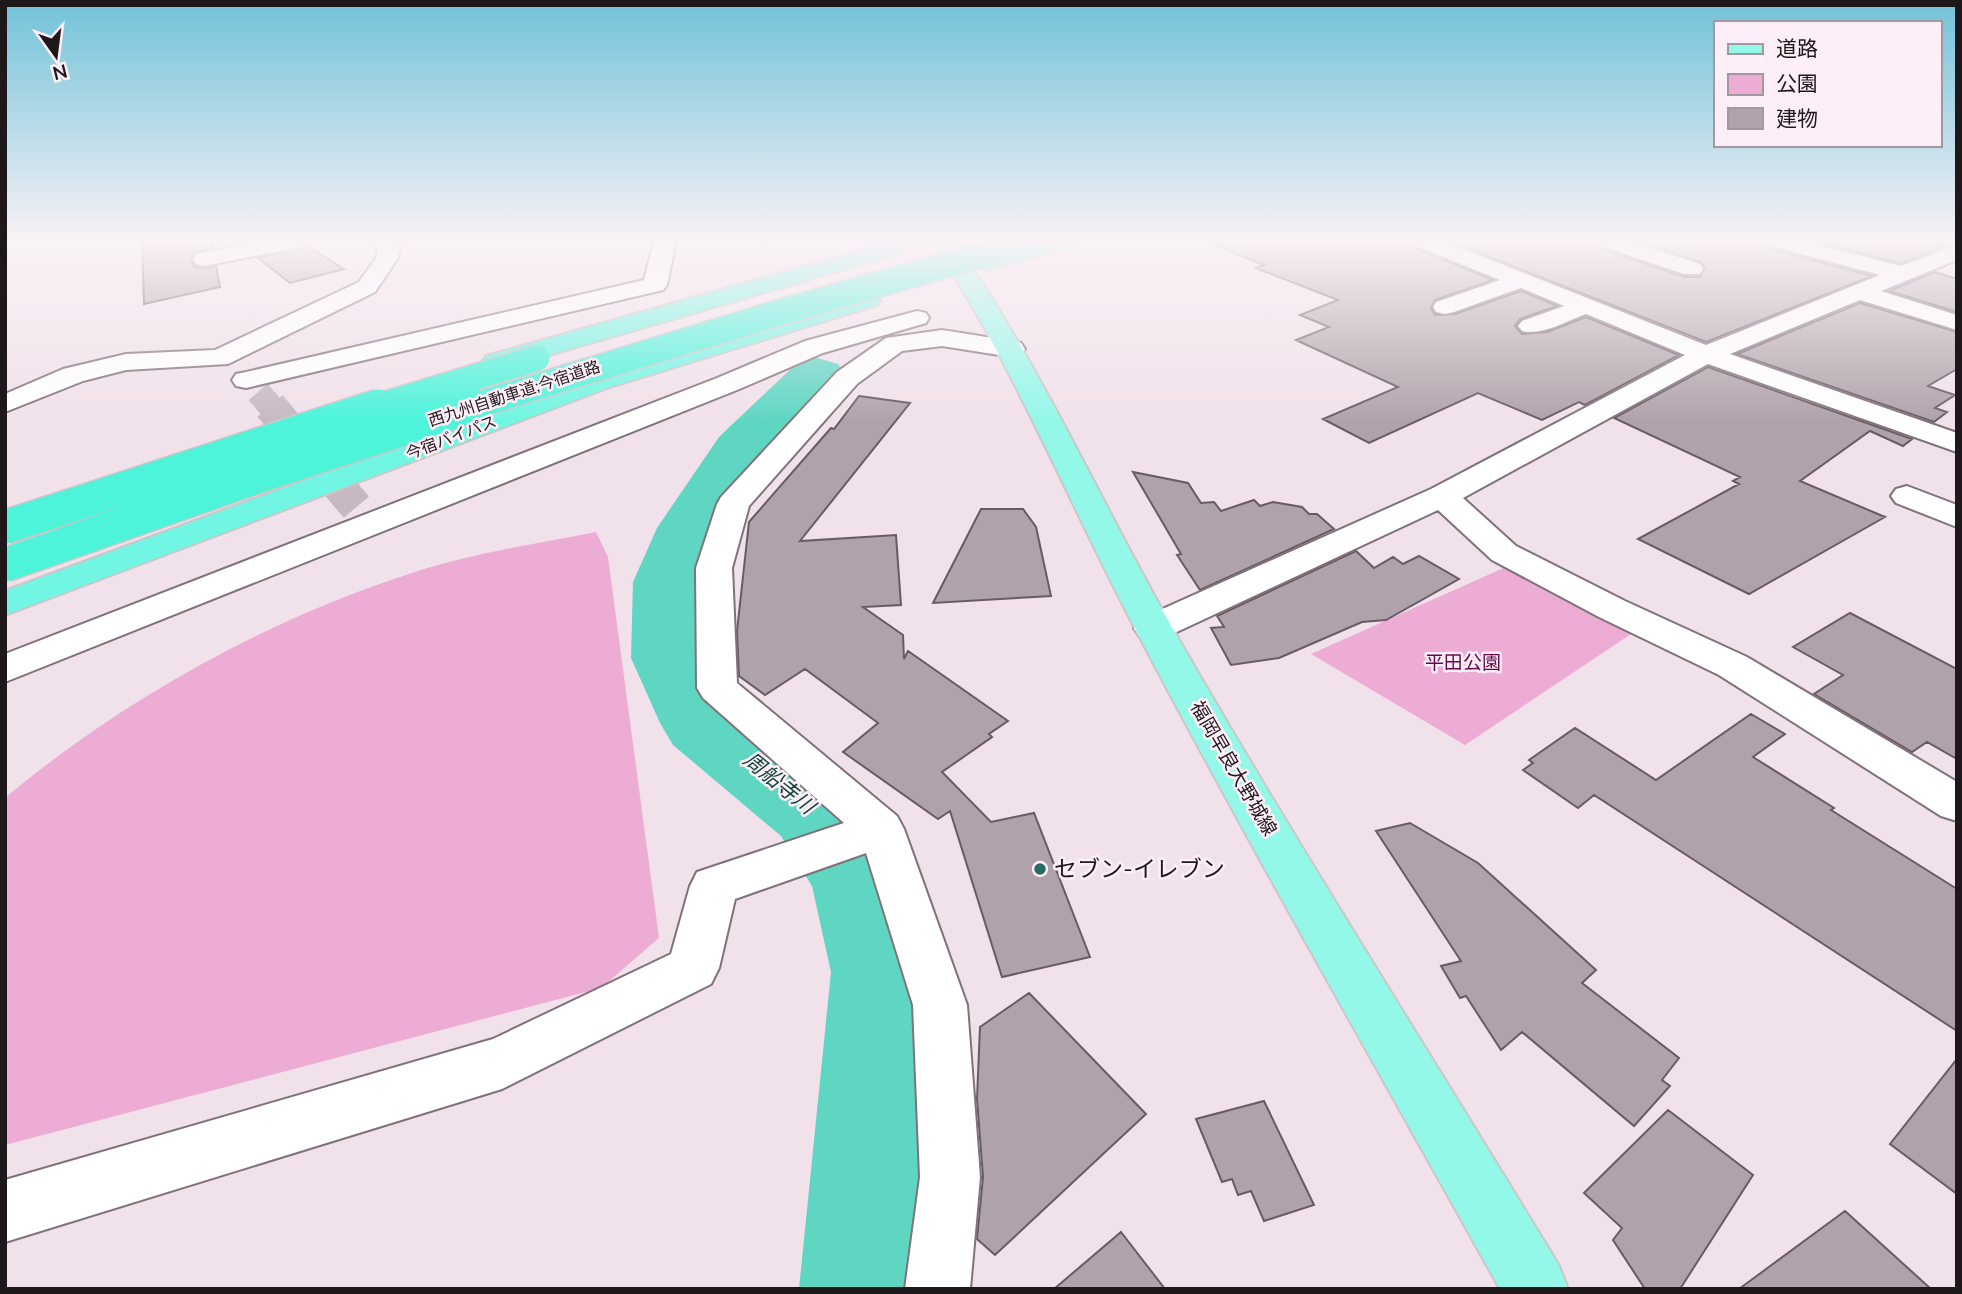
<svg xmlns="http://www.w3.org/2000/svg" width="1962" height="1294" font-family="'Nunito Sans','Noto Sans JP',sans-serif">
<rect width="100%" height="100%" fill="#f1e1ea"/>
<path fill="#edacd3" d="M596,532L608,557L659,938L601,988L5,1145V798C122,700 270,618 415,572C473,553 536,544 596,532Z
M1508,566L1634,632L1465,745L1311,654Z"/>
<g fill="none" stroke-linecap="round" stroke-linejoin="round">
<path fill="#5fd6c2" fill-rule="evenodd" d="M817,358L838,364L846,376L769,461L729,528L709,582L715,658L738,702L849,784L897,848L912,878L941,972L937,1289H799L831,972L812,886L781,836L673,745L660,723L631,658L633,582L657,528L719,437L796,364Z"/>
</g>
<path fill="#b0a2aa" stroke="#685b63" stroke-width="2" d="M142,241H212L213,248L196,251L191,260L195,267L203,269L216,266L220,287L144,304Z
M1209,241H1410L1415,248L1493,280L1435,300L1431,308L1435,315L1455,314L1521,291L1557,306L1520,319L1515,326L1522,334L1547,332L1586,317L1679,355L1585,405L1579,402L1542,420L1478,393L1369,443L1323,419L1398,387L1296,340L1329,327L1300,315L1338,300L1256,268L1264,265L1209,243Z
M1449,241H1595L1600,248L1684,277H1700L1705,268L1701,262L1637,241H1765L1770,249L1872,276L1706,342Z
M1812,241H1957L1901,263Z
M307,246L344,269L290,283L258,258Z
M1935,272L1957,279V312L1889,291Z
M1860,303L1957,332V369L1928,386L1955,395L1935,408L1947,412L1934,422L1737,354Z
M1708,367L1912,439L1903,446L1870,431L1800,481L1885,517L1749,594L1638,539L1739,484L1733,481L1740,477L1614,418Z
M859,396L910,403L800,541L896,535L901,605L863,607L903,635L904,659L908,651L1008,721L989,734L992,737L942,772L991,822L1034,813L1090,957L1002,977L950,811L938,819L843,752L878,723L805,669L765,695L739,676L737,631L749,522L831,428L834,429Z
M1133,472L1188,483L1201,503L1214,502L1221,511L1254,500L1260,506L1273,502L1302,507L1309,514H1317L1334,529L1200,590L1177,555L1181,554Z
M981,509H1023L1036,527L1051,596L933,603Z
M1356,551L1374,568L1393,557L1403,564L1419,556L1459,579L1386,620L1362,622L1279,658L1231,665L1211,628L1224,627L1217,616Z
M1850,613L1957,669V759L1927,742L1912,752L1814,694L1843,675L1793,647Z
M1751,714L1785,734L1753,757L1834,808L1831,810L1957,889V1031L1594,795L1578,808L1523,770L1533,763L1529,760L1575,728L1656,780Z
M1410,823L1478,863L1596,970L1582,983L1679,1058L1662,1080L1670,1086L1634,1126L1522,1032L1501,1050L1466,996L1460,998L1441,966L1461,961L1376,831Z
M1029,993L1146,1114L995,1255L977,1239L983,1177L977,1099L980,1027Z
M1957,1059V1194L1890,1144Z
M1264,1101L1314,1205L1264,1221L1251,1191L1238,1195L1232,1179L1222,1182L1196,1119Z
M1668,1110L1753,1175L1680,1289H1645L1613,1240L1622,1228L1584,1193Z
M1845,1211L1931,1289H1739Z
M1121,1232L1165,1289H1054Z"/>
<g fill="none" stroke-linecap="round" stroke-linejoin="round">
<path stroke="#c7b9c1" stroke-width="25" stroke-dasharray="25 12" stroke-linecap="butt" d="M258,392L272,408"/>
<path stroke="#c7b9c1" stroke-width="33" stroke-dasharray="33 17" stroke-linecap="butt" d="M270,406L370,523"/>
<defs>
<path id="minor" d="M264,241H307L304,246L296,248L204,266L196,264L193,259L196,254Z
M372,241H394L400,248L398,258L375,292L228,364L126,370L83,381L5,412V394L63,369L126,354L215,350L359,282L376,258L378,249Z
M654,241H676L667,285L663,290L246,388L236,386L232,380L236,374L246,372L644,280Z
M1413,241H1443L1706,345L1880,275L1771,246L1768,241H1803L1901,266L1957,245V260L1881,291L1957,315V330L1860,300L1730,354L1957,433V452L1708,364L1463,498L1516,546L1625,601L1747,657L1957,782V821L1941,816L1719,675L1599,617L1492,560L1438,510L1166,637L1153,640L1140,637L1134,628L1140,619L1431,489L1685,355L1586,314C1567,321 1542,336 1522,331L1518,326L1522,321L1564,306L1521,288L1454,312L1445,314L1436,312L1433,307L1436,302L1500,280L1416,246Z
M1598,241H1630L1700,264L1703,269L1700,274H1684L1601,246Z
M917,311L926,313L929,318L926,323L823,353L737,390L5,682V654L717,378L805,341Z
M942,330L1012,341L1021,343L1025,349L1021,355L1012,357L942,346L902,351L857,384L749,506L732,568L737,683L897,816L904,829L967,1005L980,1177L970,1289H905L920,1177L913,1005L866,853L735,899L719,968L711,984L502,1089L5,1242V1180L493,1039L671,954L690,886L697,872L844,823L703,698L697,688L696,568L717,504L721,497L837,372L886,338Z
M1907,486L1957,505V527L1896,503L1891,496L1896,489Z"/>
<path id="primary" d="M932,241H954C1040,364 1100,501 1174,631C1297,846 1431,1054 1559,1266L1568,1289H1500C1378,1069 1252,851 1135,628C1067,499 1013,363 932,241Z"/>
<path id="trunk" d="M894,241H928L925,246L504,368L495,370L486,368L482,362L486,356Z
M1041,241H1075L1072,246L989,270L981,268L978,263L981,258Z
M868,293L877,295L880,300L877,305L610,387L5,615V591L590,375Z"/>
</defs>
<use href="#minor" stroke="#80727a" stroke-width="4"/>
<use href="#primary" stroke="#c9c8c8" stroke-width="4"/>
<use href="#trunk" stroke="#c9c8c8" stroke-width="4"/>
<use href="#minor" fill="#fff" fill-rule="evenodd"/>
<use href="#primary" fill="#94f8e9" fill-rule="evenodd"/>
<use href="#trunk" fill="#70f6e2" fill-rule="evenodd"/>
<defs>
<path id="motorway-bridge-far1" d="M373,408L537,358
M467,408L771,315L1029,241"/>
<path id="motorway-bridge" d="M5,527L378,406
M5,565L259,476L473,406"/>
</defs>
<use href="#motorway-bridge-far1" stroke="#c9c8c8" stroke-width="28" stroke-linecap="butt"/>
<use href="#motorway-bridge" stroke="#c9c8c8" stroke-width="36" stroke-linecap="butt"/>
<use href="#motorway-bridge-far1" stroke="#4df4da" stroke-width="25"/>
<use href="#motorway-bridge" stroke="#4df4da" stroke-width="33"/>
</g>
<linearGradient id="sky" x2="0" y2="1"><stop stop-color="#71c2d9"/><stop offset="0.57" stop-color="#f9f2f6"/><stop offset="1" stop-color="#f9f2f6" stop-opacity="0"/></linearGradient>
<rect width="1962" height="422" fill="url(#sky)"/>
<circle fill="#266c60" stroke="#feeef7" stroke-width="2.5" cx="1040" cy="869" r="7"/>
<g text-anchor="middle" stroke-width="5" stroke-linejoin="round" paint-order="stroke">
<g font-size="16" fill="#1e181b" stroke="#feeef7">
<text transform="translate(514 393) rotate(-18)" y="6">西九州自動車道;今宿道路</text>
<text transform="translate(451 437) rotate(-21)" y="6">今宿バイパス</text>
</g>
<g font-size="19" fill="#66074d" stroke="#feeef7">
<text x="1463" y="669">平田公園</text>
</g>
<g font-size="19" fill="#1e181b" stroke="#feeef7">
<text transform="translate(1234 768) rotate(60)" y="7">福岡早良大野城線</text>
</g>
<g font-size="21" font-style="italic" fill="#10453d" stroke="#feeef7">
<text transform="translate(779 783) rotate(39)" y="7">周船寺川</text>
</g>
<g font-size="23" fill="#1e181b" stroke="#feeef7" text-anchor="start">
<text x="1054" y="877">セブン-イレブン</text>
</g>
</g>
<rect width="1962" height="1294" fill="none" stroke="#1e181b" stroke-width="14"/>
<rect x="1714" y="21" width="228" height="126" fill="#feeef7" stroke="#a4989f" stroke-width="2"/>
<rect x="1728" y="44" width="35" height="10" fill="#94f8e9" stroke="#a4989f" stroke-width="2"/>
<text x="1776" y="56" font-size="21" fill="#1e181b">道路</text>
<rect x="1728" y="74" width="35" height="21" fill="#edacd3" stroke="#a4989f" stroke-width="2"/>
<text x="1776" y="91" font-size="21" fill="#1e181b">公園</text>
<rect x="1728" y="108" width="35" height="21" fill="#b0a2aa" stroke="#a4989f" stroke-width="2"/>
<text x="1776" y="126" font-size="21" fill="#1e181b">建物</text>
<g transform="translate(56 56) rotate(166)" stroke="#feeef7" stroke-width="5" paint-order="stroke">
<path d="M0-5L12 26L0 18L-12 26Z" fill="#1e181b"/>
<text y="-10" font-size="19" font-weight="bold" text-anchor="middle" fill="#1e181b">N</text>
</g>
</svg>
